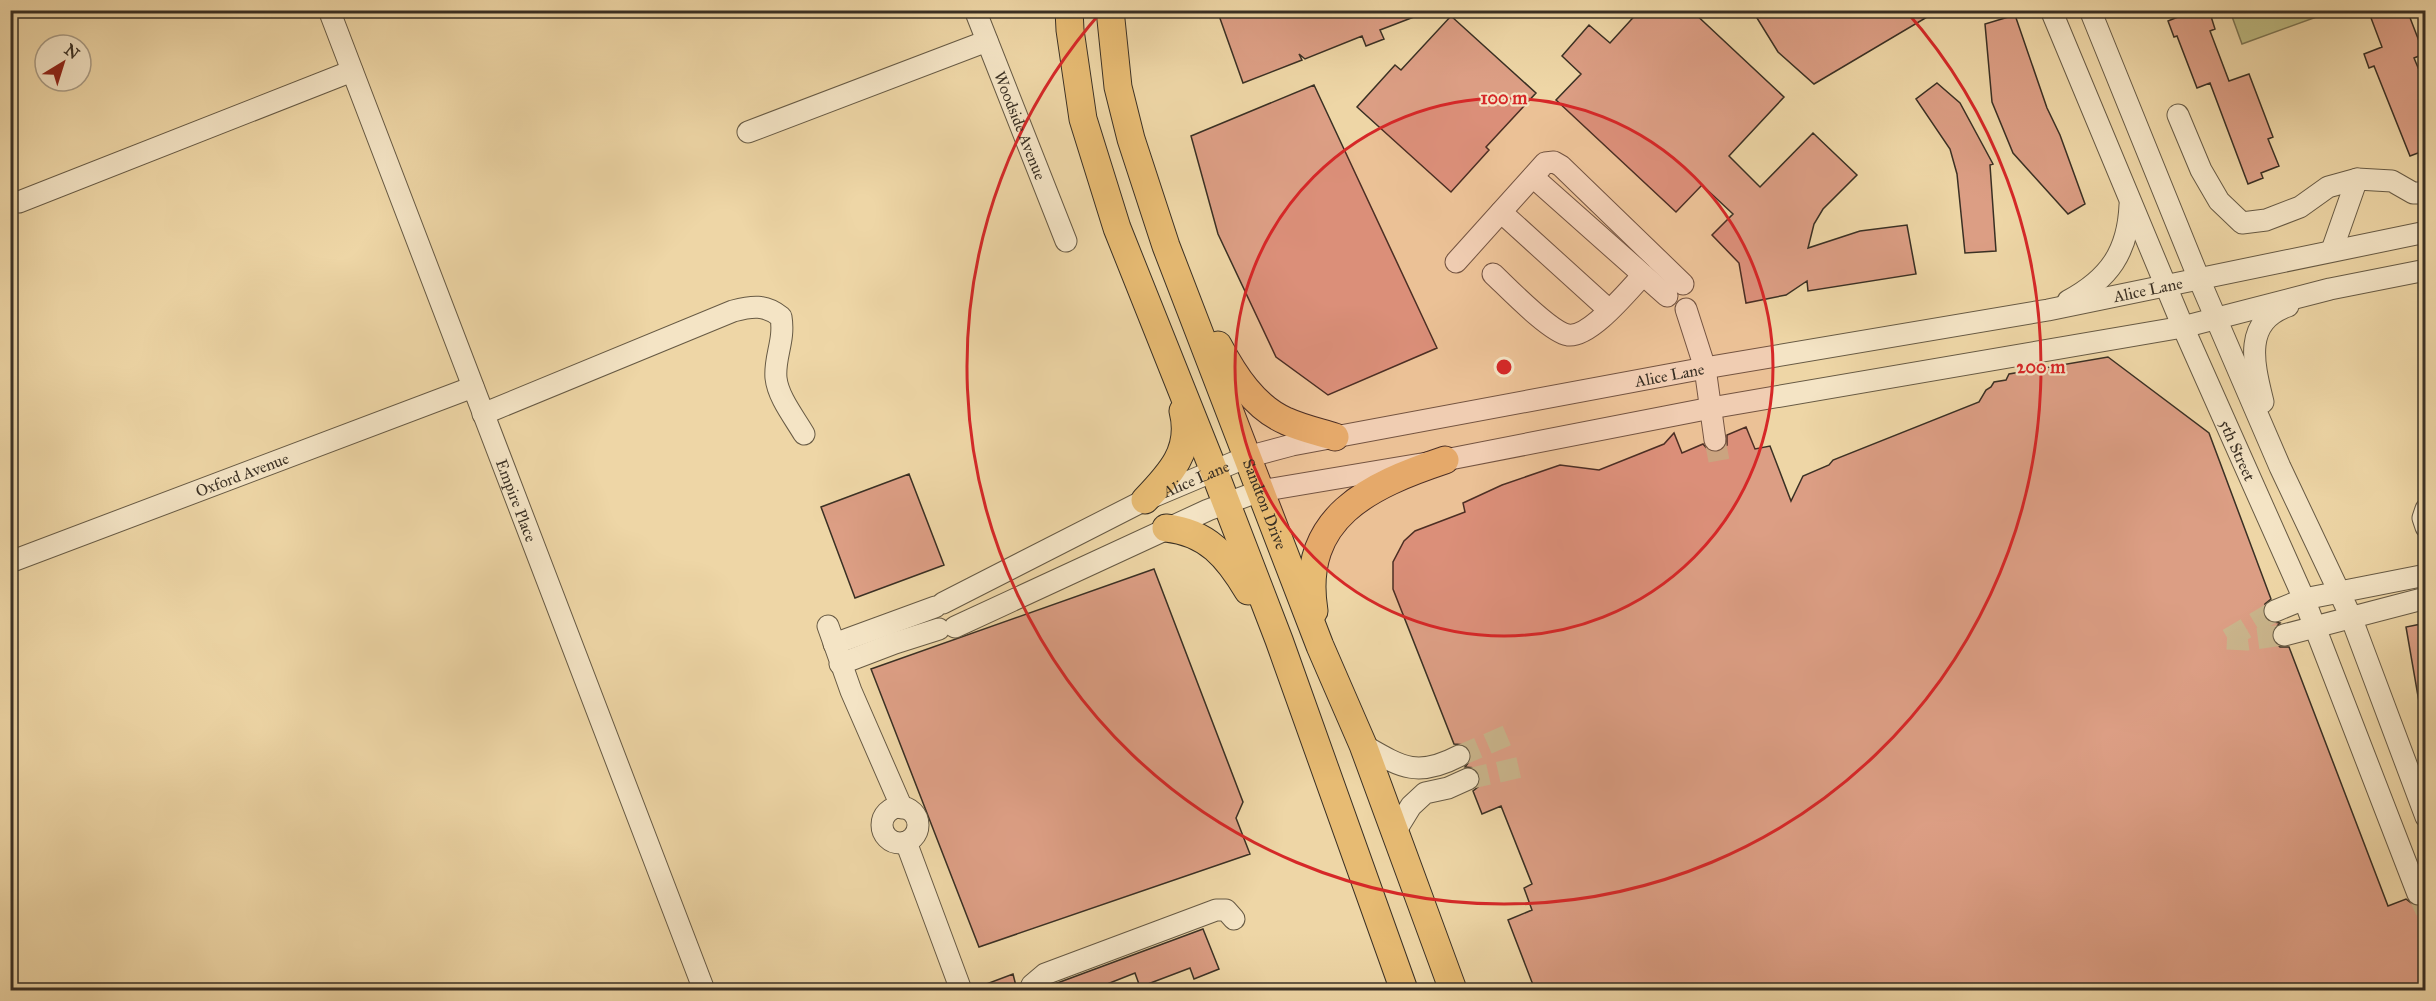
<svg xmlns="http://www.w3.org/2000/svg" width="2436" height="1001" font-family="'IM FELL Great Primer',serif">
<rect width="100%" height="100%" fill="#eed6a6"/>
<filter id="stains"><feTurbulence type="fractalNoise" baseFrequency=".00333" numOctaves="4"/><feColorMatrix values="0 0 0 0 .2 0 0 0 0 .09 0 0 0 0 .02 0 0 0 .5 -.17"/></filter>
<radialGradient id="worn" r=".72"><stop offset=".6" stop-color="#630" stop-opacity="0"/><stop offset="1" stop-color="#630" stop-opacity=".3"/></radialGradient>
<path fill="#bebc83" stroke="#7c7654" stroke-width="1.5" d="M2333,11L2242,44L2230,11L2333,10Z"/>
<path fill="#dc9e84" stroke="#3a3024" stroke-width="1.5" d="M1217,10H1427V12L1380,30L1384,39L1366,46L1362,36L1305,59L1299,54L1302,60L1243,83Z
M1640,10H1691L1784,97L1729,156L1760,187L1813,133L1857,175L1823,209L1814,224L1808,248L1860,231L1907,225L1916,274L1808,291L1807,281L1786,295L1746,303L1739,263L1712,235L1733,214L1702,185L1676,212L1556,100L1581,74L1562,56L1589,25L1610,43Z
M1752,10H1939L1814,84L1778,52Z
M2195,10H2209L2215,29L2210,31L2229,81L2249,74L2273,137L2268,139L2279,166L2261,173L2263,178L2248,184L2210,83L2197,88L2177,36L2174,37L2168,21Z
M2368,10H2407L2424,54L2414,58L2424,82L2419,84L2426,101V150L2410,156L2374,66L2369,68L2364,54L2382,47Z
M2015,15L2047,108L2060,135L2085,204L2068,214L2013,153L1992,102L1985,24Z
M1451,16L1536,93L1486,147L1489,150L1451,192L1357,107L1395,65L1401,70Z
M1937,83L1960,103L1993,164L1990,165L1996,251L1965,253L1957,174L1950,149L1916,99Z
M1314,85L1437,348L1328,395L1276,357L1218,234L1191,136Z
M2108,357L2209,433L2271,599L2265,604L2263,615L2268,621L2280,623L2272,631V639L2280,647H2289L2388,906L2406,899L2415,906L2426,904V990H1535L1508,920L1532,910L1524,888L1532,884L1501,806L1482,814L1473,791L1479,786L1480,774L1475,768L1465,767L1472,758L1471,751L1466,745L1454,744L1393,589V562L1404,541L1415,531L1465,512L1463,503L1502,485L1560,465L1599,470L1664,444L1674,433L1682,453L1703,444L1710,452L1716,453L1727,445V435L1746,427L1755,449L1770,446L1791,501L1803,476L1829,465L1833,460L1979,402L1986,390L1991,387L1994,382L2006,380L2009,374Z
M909,474L944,565L855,598L821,507Z
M1154,569L1243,802L1236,818L1250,854L979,947L871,669Z
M2426,623V701L2419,702L2406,627Z
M1203,929L1219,969L1194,979L1190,968L1140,987L1135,973L1092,990H1045L1052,985Z
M1013,974L1017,990H974L973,989Z"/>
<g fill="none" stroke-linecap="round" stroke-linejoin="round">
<path stroke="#cab58c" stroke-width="21" stroke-dasharray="21 10" stroke-linecap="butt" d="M1715,440L1719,461
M2227,639L2247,640L2284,635
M2228,639L2275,611
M1459,756L1508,735
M1468,779L1521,767
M2418,894L2426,911"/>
<defs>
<g id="minor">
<path id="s1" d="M329,10L704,990"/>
<path id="s2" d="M975,10L1066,241"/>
<path id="s3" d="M2051,10L2183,327L2304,599L2418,894"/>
<path d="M2090,10L2199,279L2280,467L2351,617L2426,817"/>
<path d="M2178,115L2201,170L2219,201L2242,223L2266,220L2300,207L2328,187L2357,179"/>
<path d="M748,132L987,41"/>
<path d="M1533,177L1667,296"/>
<path d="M19,202L352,71"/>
<path d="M1501,212L1609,310"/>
<path d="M2332,250L2357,179L2392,181L2413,193H2426"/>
<path d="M1456,262L1545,163L1554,162L1561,166L1683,284"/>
<path d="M1493,274C1508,288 1550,332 1568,335C1590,338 1628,291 1643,275"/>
<path d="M2068,301C2109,279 2128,252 2130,205"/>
<path d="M1686,309L1705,368L1715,440"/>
<path d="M2263,402C2254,365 2242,322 2288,306"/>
<path d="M483,414L733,311C752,306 765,304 781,317C785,341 774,357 776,378C778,397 794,417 804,434"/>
<path d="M2426,509L2423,518L2426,527"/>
<path id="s4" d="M10,562L473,387"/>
<path id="s5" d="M943,603L1145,500L1247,457L1292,445L1705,368L2048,310L2426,232"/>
<path d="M2275,611L2304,599L2426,575"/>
<path d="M828,626L851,691L902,808"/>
<path d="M955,627L1208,510L1260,491L1445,460L1711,408L2183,327L2330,289L2426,270"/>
<path d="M2284,635L2426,598"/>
<path d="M834,644L935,607"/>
<path d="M840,664L895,643L939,629"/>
<path d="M1363,745C1401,767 1417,778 1459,756"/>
<circle cx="900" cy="825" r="18"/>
<path d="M1395,832L1411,806L1425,793L1448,788L1468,779"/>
<path d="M906,842L961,990"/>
<path d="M1030,990L1032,985L1045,974L1216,910H1226L1234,919"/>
</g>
<g id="major">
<path d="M1069,10L1070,30L1083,119L1117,228L1214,471L1279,640L1404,990"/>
<path id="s6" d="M1110,10L1118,87L1131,139L1166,246L1320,646L1363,745L1453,990"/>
<path d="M1218,345C1234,375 1254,407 1286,421C1301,428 1319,432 1335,437"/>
<path d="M1145,500C1170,474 1193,450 1183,411"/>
<path d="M1166,528C1207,532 1228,557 1248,591"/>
<path d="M1314,611C1299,517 1370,485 1445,460"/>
</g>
</defs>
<use href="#minor" stroke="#675a44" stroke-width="23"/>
<use href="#major" stroke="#3a3024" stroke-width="29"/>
<use href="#minor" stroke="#f4e4c5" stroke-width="21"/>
<use href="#major" stroke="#e7bb73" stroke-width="27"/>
</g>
<circle cx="1504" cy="367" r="269" fill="#d62828" fill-opacity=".12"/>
<g fill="none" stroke="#d62828" stroke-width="3">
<circle cx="1504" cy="367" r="269"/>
<path d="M1906 11A537 537 0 1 1 1102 11"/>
</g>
<g text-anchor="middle" stroke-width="4.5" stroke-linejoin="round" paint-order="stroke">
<g font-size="16" fill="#3a3024" stroke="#f4e4c5">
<text dy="6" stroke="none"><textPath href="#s2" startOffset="124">Woodside Avenue</textPath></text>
<text dy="6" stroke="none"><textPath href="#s5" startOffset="1254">Alice Lane</textPath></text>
<text dy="6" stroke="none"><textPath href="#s5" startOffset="768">Alice Lane</textPath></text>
<text dy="6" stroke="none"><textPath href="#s3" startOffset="478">5th Street</textPath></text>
<text dy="6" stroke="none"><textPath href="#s4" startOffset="248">Oxford Avenue</textPath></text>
<text dy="6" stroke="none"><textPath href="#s5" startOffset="282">Alice Lane</textPath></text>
<text dy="6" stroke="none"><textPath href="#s1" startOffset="525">Empire Place</textPath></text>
<text dy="6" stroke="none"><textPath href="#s6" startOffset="520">Sandton Drive</textPath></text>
</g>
</g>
<circle cx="1504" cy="367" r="9" fill="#d62828" stroke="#f4e4c5" stroke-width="3"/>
<g font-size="18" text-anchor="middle" font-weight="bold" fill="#d62828" stroke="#f4e4c5" stroke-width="4.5" stroke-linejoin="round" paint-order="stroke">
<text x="1504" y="104">100 m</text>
<text x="2041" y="373">200 m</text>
</g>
<rect width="2436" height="1001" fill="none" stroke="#eed6a6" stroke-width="36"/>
<rect x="12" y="12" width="2412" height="977" fill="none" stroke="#3a3024" stroke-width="3"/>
<rect x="18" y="18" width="2400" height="965" fill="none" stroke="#3a3024" stroke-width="1.5"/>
<g transform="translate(63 63) rotate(38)"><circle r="28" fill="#f4e4c5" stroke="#aa9c85" stroke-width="1.5"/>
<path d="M0-4.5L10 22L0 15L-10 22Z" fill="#8f2418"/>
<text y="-9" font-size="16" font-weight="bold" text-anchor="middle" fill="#3a3024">N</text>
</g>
<rect width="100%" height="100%" filter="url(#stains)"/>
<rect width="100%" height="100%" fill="url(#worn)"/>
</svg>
